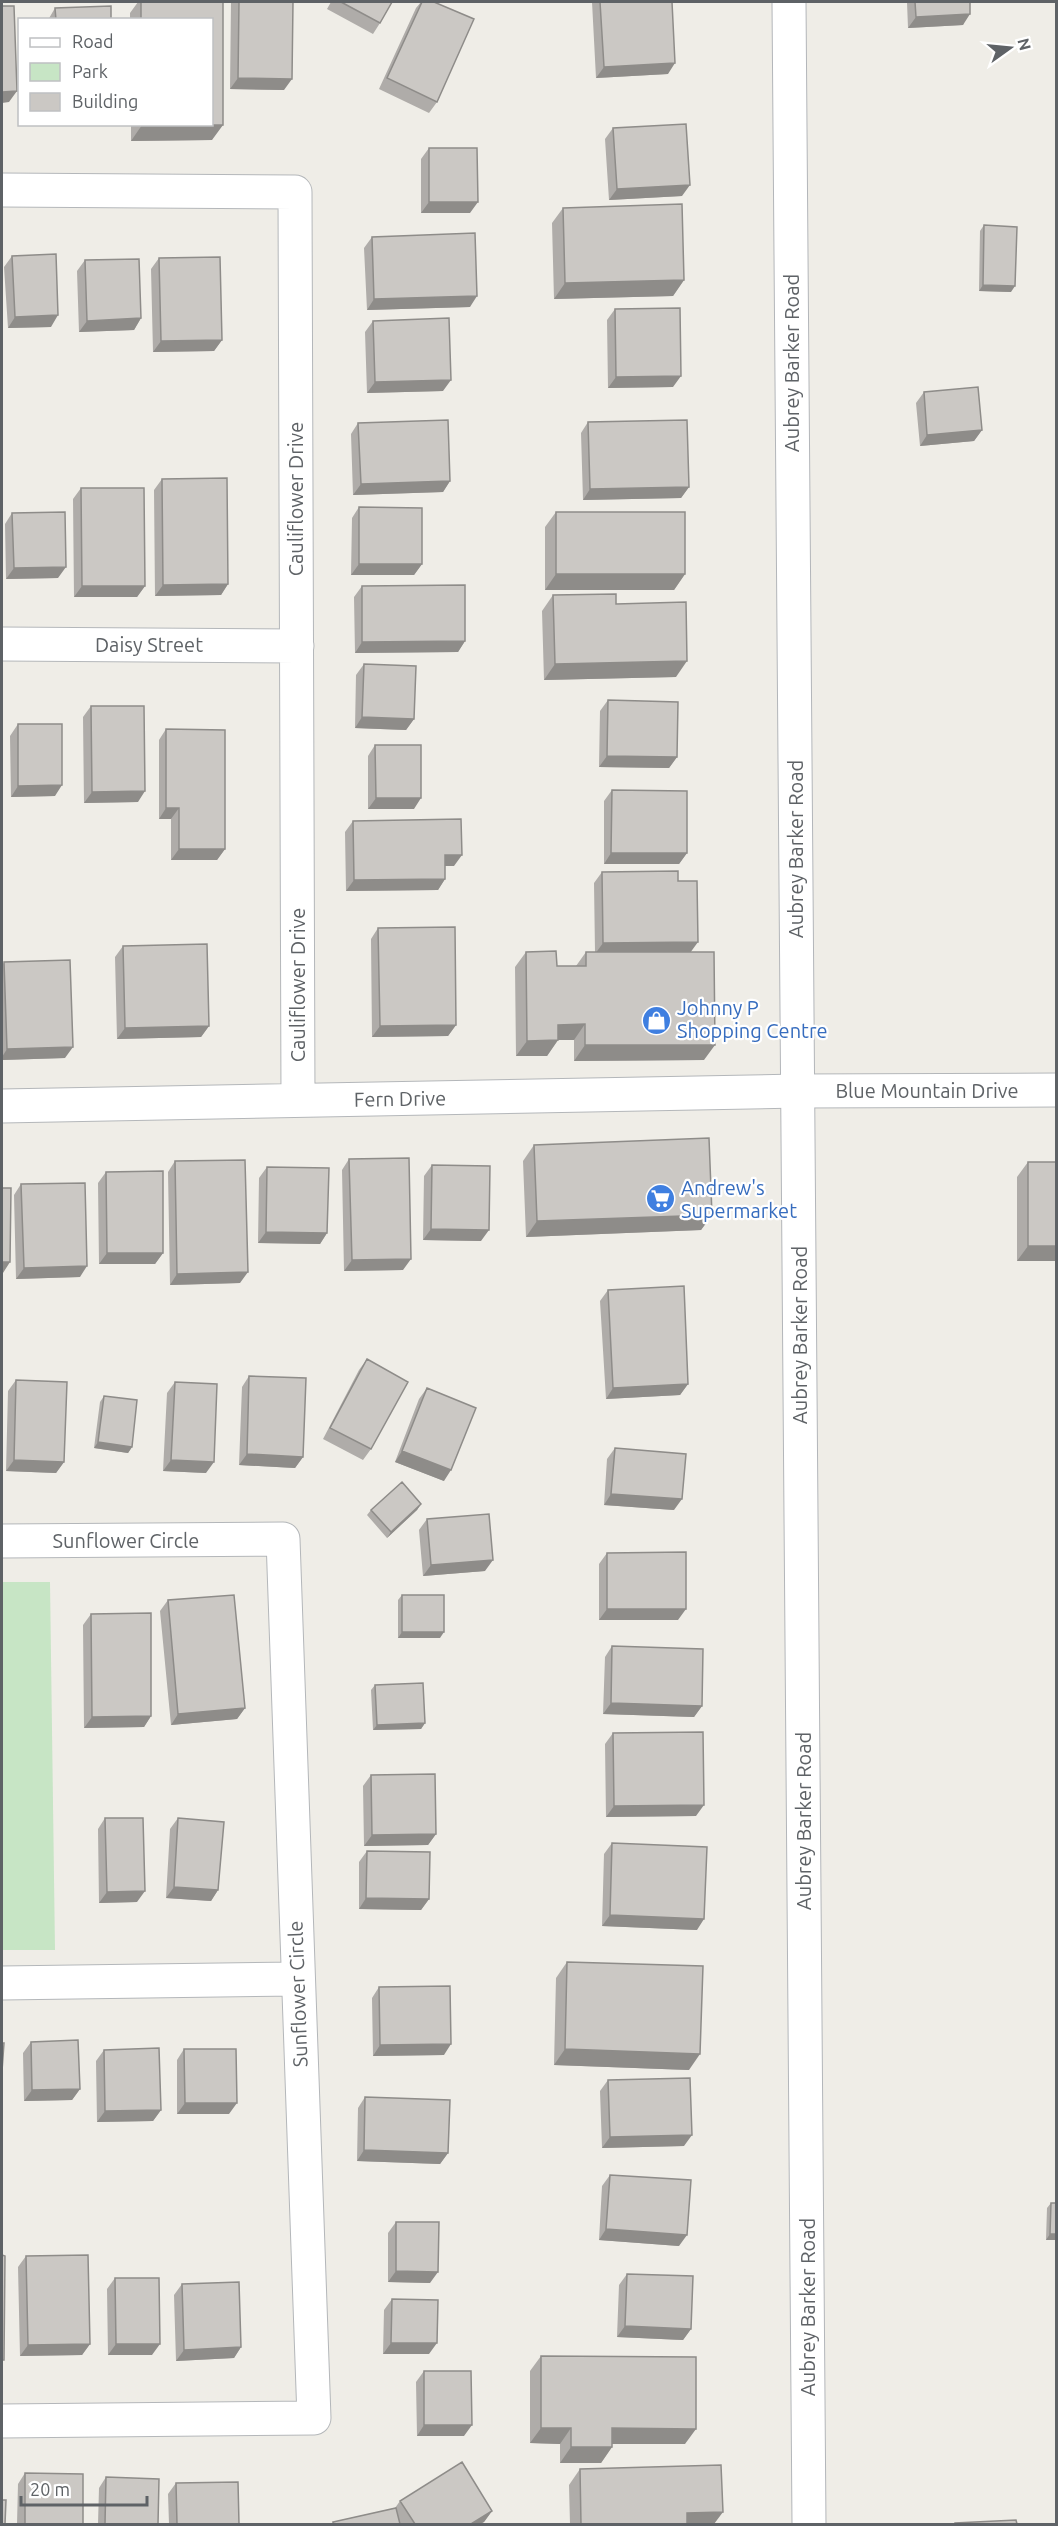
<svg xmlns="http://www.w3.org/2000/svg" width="1058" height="2526" font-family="Ubuntu,sans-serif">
<rect width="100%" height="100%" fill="#efede7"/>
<path fill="#c7e5c5" d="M2,1582H50L55,1950H2Z"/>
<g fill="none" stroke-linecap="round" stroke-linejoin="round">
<defs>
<path id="street" d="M2,190L295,192L298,1100
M2,644L297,646
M2,1106L798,1091L1056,1090
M2,1541L283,1539L314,2418L2,2421
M2,1983L297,1979"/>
<path id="secondary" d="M789,2L809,2524"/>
</defs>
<use href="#street" stroke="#b4b7ba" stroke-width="35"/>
<use href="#secondary" stroke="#b3b6ba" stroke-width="35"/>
<use href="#street" stroke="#fff" stroke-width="33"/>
<use href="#secondary" stroke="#fff" stroke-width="33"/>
</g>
<path fill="#afaca9" d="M138,2H223L212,140L131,141V124H212V20H130V13Z
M231,2H293L284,90L230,89Z
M331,2H392L380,23L373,34L327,9Z
M421,2H434L437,102L429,113L379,89L416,8Z
M592,2H672L668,74L596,78Z
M907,2H970L963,25L908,28Z
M55,8L111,20H48Z
M613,128L682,196L609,200L605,139Z
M429,148L470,213H421V159Z
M563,208L684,280L673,296L554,299L552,223Z
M984,225L1011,292L979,291L980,231Z
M372,237L470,307L367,310L364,248Z
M12,256L51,327L8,328L4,267Z
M159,258L222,340L214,351L153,352L151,269Z
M85,260L141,318L134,330L79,332L77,271Z
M615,309L673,387L608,388L607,320Z
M373,321L443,391L367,393L365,332Z
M924,392L982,430L974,441L920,446L916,403Z
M588,422L689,487L681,498L583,500L581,433Z
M358,423L450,481L443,492L353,495L351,434Z
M162,479L228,584L221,595L155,596L154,490Z
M81,488L145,586L137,597H74L73,499Z
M359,507L422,564L414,575H351L352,518Z
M556,512L685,574L674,590H545V527Z
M12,513L58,578L6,579L5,524Z
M362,586L465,641L458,652L355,653L354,597Z
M553,595L616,604L676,677L544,680L542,611Z
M364,664L414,719L406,730L355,728L356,675Z
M608,700L677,757L669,768L599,767L600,711Z
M91,706L138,802L84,803L83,717Z
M18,724L55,796L11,797L10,736Z
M166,729L225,849L217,860H171V819H159V740Z
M375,745L414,809H368V756Z
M612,790L687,853L679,864H604V801Z
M353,821L454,866H445V879L438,890L346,891L345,832Z
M602,872L678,881L691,952L704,1060L574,1061V1040H558L547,1056H516L515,967L526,952L557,966H576L586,952H595L594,883Z
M378,928L456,1025L448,1036L372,1037L371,939Z
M123,946L209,1026L201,1037L117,1039L115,957Z
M4,962L65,1058L2,1060V966Z
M534,1145L712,1215L701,1230L526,1237L523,1161Z
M349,1159L403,1270L344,1271L342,1170Z
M175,1161L240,1283L170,1285L168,1172Z
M1028,1162L1056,1261H1017V1177Z
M432,1165L481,1241L423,1240L424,1176Z
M267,1167L327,1233L320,1244L258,1243L259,1178Z
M106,1172L163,1253L155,1264H99L98,1183Z
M21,1184L80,1277L16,1279L14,1195Z
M608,1290L688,1384L680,1395L606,1399L600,1301Z
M367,1359L371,1449L363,1460L323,1439L359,1370Z
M249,1376L303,1457L295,1468L239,1465L242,1387Z
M16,1380L64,1462L56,1473L6,1471L8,1391Z
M175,1382L206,1473L163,1471L167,1393Z
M427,1388L444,1481L395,1462L419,1399Z
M104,1396L132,1447L128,1453L94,1448L100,1402Z
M615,1448L674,1510L604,1505L607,1459Z
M421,1504L417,1510L387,1538L367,1515L371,1510Z
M427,1519L485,1571L423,1576L419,1530Z
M607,1553L678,1620H599V1564Z
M402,1595L440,1638H398V1600Z
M168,1600L245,1708L237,1719L171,1725L160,1611Z
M91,1614L151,1716L144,1727L84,1728L83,1625Z
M612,1646L702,1706L694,1717L603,1714L605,1657Z
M375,1685L425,1723L421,1729L373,1730L371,1690Z
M613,1733L696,1816L606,1817L605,1744Z
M371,1775L436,1834L428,1845L364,1846L363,1786Z
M105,1818L137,1902L99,1903L98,1829Z
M178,1818L218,1890L211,1901L166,1898L170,1829Z
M612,1843L697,1930L602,1926L604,1854Z
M367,1851L429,1899L421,1910L359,1909V1862Z
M567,1962L689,2070L554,2065L556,1978Z
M379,1987L444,2055L373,2056L372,1998Z
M31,2042L80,2089L72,2100L24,2101L23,2053Z
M184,2049L229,2114H177V2060Z
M104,2050L161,2110L153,2121L97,2122L96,2061Z
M608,2080L684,2146L602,2148L600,2091Z
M365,2097L448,2153L440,2164L357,2161L358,2108Z
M610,2175L679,2246L599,2240L602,2186Z
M1051,2203H1056V2240H1046L1047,2208Z
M396,2222L430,2283L388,2282V2233Z
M26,2256L90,2344L82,2355L20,2356L18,2267Z
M627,2274L691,2329L683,2340L617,2337L619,2285Z
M115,2278L152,2355H108L107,2289Z
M182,2284L241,2347L234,2358L176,2361L174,2295Z
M392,2299L429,2354H383L384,2310Z
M541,2356L685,2444H612V2447L601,2463H560V2444L530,2443V2371Z
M424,2371L464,2436H417L416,2382Z
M580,2469L714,2524H570L569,2485Z
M25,2473L83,2524H17L18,2484Z
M106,2477L158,2524H98L99,2488Z
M176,2483L239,2524H169L168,2494Z
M400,2501L492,2511L484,2522L480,2524H400L399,2523L400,2524H331L333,2522L395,2508Z"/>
<path fill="#8e8c89" d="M970,14L963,25L908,28L916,17Z
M675,63L668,74L596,78L604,67Z
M238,78L292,79L284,90L230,89Z
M17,91L9,102L2,103V92Z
M142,125H223L212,140L131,141Z
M690,185L682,196L609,200L617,189Z
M429,202H478L470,213H421Z
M684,280L673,296L554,299L565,283Z
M983,285L1015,286L1011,292L979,291Z
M477,296L470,307L367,310L374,299Z
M58,315L51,327L8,328L15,317Z
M141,318L134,330L79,332L87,321Z
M222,340L214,351L153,352L161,341Z
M681,376L673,387L608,388L616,377Z
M451,380L443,391L367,393L375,382Z
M982,430L974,441L920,446L927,435Z
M450,481L443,492L353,495L361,484Z
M689,487L681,498L583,500L590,489Z
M359,564H422L414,575H351Z
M66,567L58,578L6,579L14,568Z
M556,574H685L674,590H545Z
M228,584L221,595L155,596L163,585Z
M82,586H145L137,597H74Z
M465,641L458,652L355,653L362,642Z
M687,661L676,677L544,680L555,664Z
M362,717L414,719L406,730L355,728Z
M607,756L677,757L669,768L599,767Z
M62,785L55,796L11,797L18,786Z
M145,791L138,802L84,803L92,792Z
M376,798H421L414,809H368Z
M166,808H179L171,819H159Z
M179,849H225L217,860H171Z
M611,853H687L679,864H604Z
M445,855H462L454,866H438Z
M445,879L438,890L346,891L354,880Z
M698,942L690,953L595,954L603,943Z
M585,1024L574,1040H547L558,1025Z
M456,1025L448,1036L372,1037L380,1026Z
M209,1026L201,1037L117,1039L125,1028Z
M558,1040L547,1056H516L527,1041Z
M585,1045H715L704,1060L574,1061Z
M73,1047L65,1058L2,1060V1057L7,1049Z
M712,1215L701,1230L526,1237L537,1221Z
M431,1229L489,1230L481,1241L423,1240Z
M266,1232L327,1233L320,1244L258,1243Z
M1028,1246H1056V1261H1017Z
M107,1253H163L155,1264H99Z
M411,1259L403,1270L344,1271L352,1260Z
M2,1262H10L3,1273H2Z
M87,1266L80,1277L16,1279L24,1268Z
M248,1272L240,1283L170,1285L177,1274Z
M688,1384L680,1395L606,1399L613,1388Z
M98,1442L132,1447L128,1453L94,1448Z
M402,1451L451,1470L444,1481L395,1462Z
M247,1454L303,1457L295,1468L239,1465Z
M14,1460L64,1462L56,1473L6,1471Z
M171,1460L214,1462L206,1473L163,1471Z
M611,1494L682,1499L674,1510L604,1505Z
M421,1504L417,1510L387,1538L391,1532Z
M493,1560L485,1571L423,1576L431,1565Z
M607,1609H686L678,1620H599Z
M402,1632H444L440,1638H398Z
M611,1703L702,1706L694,1717L603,1714Z
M245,1708L237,1719L171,1725L178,1714Z
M151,1716L144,1727L84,1728L92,1717Z
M425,1723L421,1729L373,1730L377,1725Z
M704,1805L696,1816L606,1817L614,1806Z
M436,1834L428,1845L364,1846L372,1835Z
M174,1887L218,1890L211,1901L166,1898Z
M145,1891L137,1902L99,1903L107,1892Z
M366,1898L429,1899L421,1910L359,1909Z
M610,1915L704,1919L697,1930L602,1926Z
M451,2044L444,2055L373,2056L380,2045Z
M565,2049L700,2054L689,2070L554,2065Z
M80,2089L72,2100L24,2101L32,2090Z
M185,2103H237L229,2114H177Z
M161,2110L153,2121L97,2122L105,2111Z
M692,2135L684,2146L602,2148L610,2137Z
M364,2150L448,2153L440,2164L357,2161Z
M606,2229L687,2235L679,2246L599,2240Z
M1050,2234H1056V2240H1046Z
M396,2271L438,2272L430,2283L388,2282Z
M625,2326L691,2329L683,2340L617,2337Z
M391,2343H437L429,2354H383Z
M90,2344L82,2355L20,2356L28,2345Z
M116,2344H160L152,2355H108Z
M241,2347L234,2358L176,2361L184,2350Z
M424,2425H472L464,2436H417Z
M541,2428H571L560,2444L530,2443Z
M612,2428L696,2429L685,2444H601Z
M571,2447H612L601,2463H560Z
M492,2511L484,2522L480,2524H471Z
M723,2512L714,2524H679L687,2513Z"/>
<path fill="#cbc8c4" stroke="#8e8c89" stroke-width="1.5" d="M141,2H223V125H142L212,124V20H141Z
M239,2H293L292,79L238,78Z
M341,2H392L380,23Z
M422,2H434L474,19L437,102L387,78Z
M600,2H672L675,63L604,67Z
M915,2H970V14L916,17Z
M2,6H14L17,91L2,92Z
M111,6V20H56L55,8Z
M686,124L690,185L617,189L613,128Z
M429,148H477L478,202H429Z
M682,204L684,280L565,283L563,208Z
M984,225L1017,227L1015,286L983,285Z
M475,233L477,296L374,299L372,237Z
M56,254L58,315L15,317L12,256Z
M220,257L222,340L161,341L159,258Z
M139,259L141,318L87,321L85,260Z
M680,308L681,376L616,377L615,309Z
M449,318L451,380L375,382L373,321Z
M978,387L982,430L927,435L924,392Z
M448,420L450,481L361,484L358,423Z
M687,420L689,487L590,489L588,422Z
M227,478L228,584L163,585L162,479Z
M81,488H144L145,586H82Z
M359,507L422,508V564H359Z
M65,512L66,567L14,568L12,513Z
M556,512H685V574H556Z
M465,585V641L362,642V586Z
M616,594V604L686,602L687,661L555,664L553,595Z
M364,664L416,666L414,719L362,717Z
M608,700L678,702L677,757L607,756Z
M91,706H144L145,791L92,792Z
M18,724H62V785L18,786Z
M166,729L225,730V849H179V808H166Z
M375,745H421V798H376Z
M612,790L687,791V853H611Z
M461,819L462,855H445V879L354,880L353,821Z
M678,871V881H697L698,942L603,943L602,872Z
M455,927L456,1025L380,1026L378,928Z
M207,944L209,1026L125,1028L123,946Z
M556,951L557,966H586V952H714L715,1045H585V1024L558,1025V1040L527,1041L526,952Z
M70,960L73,1047L7,1049L4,962Z
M709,1138L712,1215L537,1221L534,1145Z
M409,1158L411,1259L352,1260L349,1159Z
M245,1160L248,1272L177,1274L175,1161Z
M1028,1162H1056V1246H1028Z
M432,1165L490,1166L489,1230L431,1229Z
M267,1167L329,1168L327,1233L266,1232Z
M163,1171V1253H107L106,1172Z
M85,1183L87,1266L24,1268L21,1184Z
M2,1188H11L10,1262H2Z
M684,1286L688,1384L613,1388L608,1290Z
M367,1359L408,1382L371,1449L330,1428Z
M249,1376L306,1378L303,1457L247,1454Z
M16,1380L67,1382L64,1462L14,1460Z
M175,1382L217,1384L214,1462L171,1460Z
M427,1388L476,1408L451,1470L402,1451Z
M104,1396L137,1400L132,1447L98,1442Z
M615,1448L686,1454L682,1499L611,1494Z
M402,1482L421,1504L391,1532L371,1510Z
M489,1514L493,1560L431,1565L427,1519Z
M686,1552V1609H607V1553Z
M234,1595L245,1708L178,1714L168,1600Z
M402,1595H444V1632H402Z
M151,1613V1716L92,1717L91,1614Z
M612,1646L703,1649L702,1706L611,1703Z
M423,1683L425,1723L377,1725L375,1685Z
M703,1732L704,1805L614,1806L613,1733Z
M435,1774L436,1834L372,1835L371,1775Z
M105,1818H143L145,1891L107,1892Z
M178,1818L224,1822L218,1890L174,1887Z
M612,1843L707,1847L704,1919L610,1915Z
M367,1851L430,1852L429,1899L366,1898Z
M567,1962L703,1966L700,2054L565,2049Z
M450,1986L451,2044L380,2045L379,1987Z
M78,2040L80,2089L32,2090L31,2042Z
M2,2043H4L2,2071Z
M159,2048L161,2110L105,2111L104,2050Z
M184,2049H236L237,2103H185Z
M690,2078L692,2135L610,2137L608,2080Z
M365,2097L450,2100L448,2153L364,2150Z
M610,2175L691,2180L687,2235L606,2229Z
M1051,2203H1056V2234H1050Z
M396,2222H439L438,2272L396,2271Z
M2,2255L5,2256L4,2360H2Z
M88,2255L90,2344L28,2345L26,2256Z
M627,2274L693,2276L691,2329L625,2326Z
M115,2278H159L160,2344H116Z
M239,2282L241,2347L184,2350L182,2284Z
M392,2299L438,2300L437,2343H391Z
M541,2356L696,2357V2429L612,2428V2447H571V2428H541Z
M424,2371H471L472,2425H424Z
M462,2462L492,2511L471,2524H415L400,2501Z
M721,2465L723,2512L687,2513V2524H581L580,2469Z
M25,2473L83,2474V2524H25Z
M106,2477L159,2479L158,2524H105Z
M238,2482L239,2524H177L176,2483Z
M2,2500H6L5,2524H2Z
M396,2508L400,2524H334L333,2522Z
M1016,2520L1017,2524H955V2523Z"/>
<defs>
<symbol id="shop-disc" viewBox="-11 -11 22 22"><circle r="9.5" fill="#3f7fe0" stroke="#fff"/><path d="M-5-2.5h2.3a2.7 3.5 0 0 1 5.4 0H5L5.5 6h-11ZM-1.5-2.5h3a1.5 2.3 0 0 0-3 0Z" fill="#fff"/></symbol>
<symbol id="supermarket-disc" viewBox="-11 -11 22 22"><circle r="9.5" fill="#3f7fe0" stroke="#fff"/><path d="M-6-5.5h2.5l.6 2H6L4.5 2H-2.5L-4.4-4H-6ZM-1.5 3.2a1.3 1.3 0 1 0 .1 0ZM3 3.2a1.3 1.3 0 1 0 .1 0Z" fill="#fff"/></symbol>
</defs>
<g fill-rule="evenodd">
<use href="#shop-disc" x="640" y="1004" width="33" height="33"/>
<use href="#supermarket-disc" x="644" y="1182" width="33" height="33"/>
</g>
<g text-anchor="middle" stroke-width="4.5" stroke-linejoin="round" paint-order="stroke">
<g font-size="20" fill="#5e6266" stroke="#fff">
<text transform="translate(792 363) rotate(-90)" y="7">Aubrey Barker Road</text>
<text transform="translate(296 499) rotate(-90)" y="7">Cauliflower Drive</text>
<text x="149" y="652">Daisy Street</text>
<text transform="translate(796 849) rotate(-90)" y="7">Aubrey Barker Road</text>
<text transform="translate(298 985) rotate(-90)" y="7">Cauliflower Drive</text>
<text x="927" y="1098">Blue Mountain Drive</text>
<text transform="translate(400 1099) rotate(-1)" y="7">Fern Drive</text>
<text transform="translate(800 1335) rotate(-90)" y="7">Aubrey Barker Road</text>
<text x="126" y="1548">Sunflower Circle</text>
<text transform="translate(804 1821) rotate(-90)" y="7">Aubrey Barker Road</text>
<text transform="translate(298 1994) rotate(-92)" y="7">Sunflower Circle</text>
<text transform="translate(808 2307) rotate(-90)" y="7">Aubrey Barker Road</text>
</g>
<g font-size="20" fill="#366cbe" stroke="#fff" text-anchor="start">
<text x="677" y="1015">Johnny P<tspan x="677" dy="23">Shopping Centre</tspan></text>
<text x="681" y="1195">Andrew's<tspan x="681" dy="23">Supermarket</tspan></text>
</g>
</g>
<rect width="1058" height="2526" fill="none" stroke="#5e6266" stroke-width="6"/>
<rect x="18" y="18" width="195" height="108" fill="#ffffff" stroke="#bfc0c2" stroke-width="1.5"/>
<rect x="30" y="38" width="30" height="9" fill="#ffffff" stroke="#bfc0c2" stroke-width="1.5"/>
<text x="72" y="48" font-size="18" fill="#5e6266">Road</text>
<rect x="30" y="63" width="30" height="18" fill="#c7e5c5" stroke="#bfc0c2" stroke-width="1.5"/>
<text x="72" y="78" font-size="18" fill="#5e6266">Park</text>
<rect x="30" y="93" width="30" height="18" fill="#cbc8c4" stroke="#bfc0c2" stroke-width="1.5"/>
<text x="72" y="108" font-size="18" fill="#5e6266">Building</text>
<g transform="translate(1010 48) rotate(75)" stroke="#ffffff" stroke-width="4.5" paint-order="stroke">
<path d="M0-4.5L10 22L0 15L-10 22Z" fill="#5e6266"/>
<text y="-9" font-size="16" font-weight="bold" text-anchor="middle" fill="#5e6266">N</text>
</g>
<path d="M21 2496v9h126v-9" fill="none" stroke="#5e6266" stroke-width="3"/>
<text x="30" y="2496" font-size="18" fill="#5e6266" stroke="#ffffff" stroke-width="4.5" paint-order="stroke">20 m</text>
</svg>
